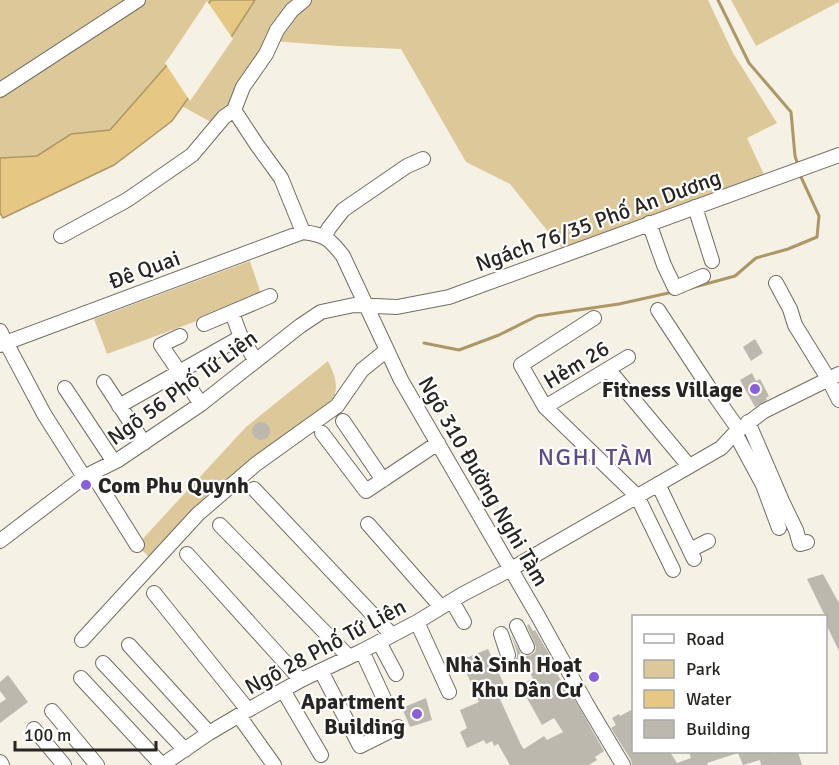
<svg xmlns="http://www.w3.org/2000/svg" width="839" height="765" font-family="Signika,sans-serif">
<rect width="100%" height="100%" fill="#f6f1e5"/>
<path fill="#ddc899" d="M0,0H211L174,57L110,130L71,134L37,156L0,158Z
M255,0H708L733,53L777,123L747,138L767,181L566,254L510,184L466,162L401,49L338,46L272,41L216,125L182,106L228,42Z
M731,0H839V2L756,46Z
M250,261L262,297L107,354L94,319Z
M328,361C339,384 337,387 331,411L314,421L152,560L137,545L246,427Z"/>
<path fill="#e6c884" stroke="#ad9766" stroke-width="1.5" d="M211,0H255L228,42L172,121L114,165L3,218L0,213V158L37,156L71,134L110,130L174,57Z"/>
<path fill="#f6f1e5" d="M207,1L233,39L190,101L165,63L171,55Z"/>
<g fill="none" stroke-linecap="round" stroke-linejoin="round">
<path stroke="#ad9766" stroke-width="3" d="M718,0L749,63L791,112L795,156L797,162
M691,288L735,276L756,258L788,249L817,237L819,216L801,177
M424,343L459,350L499,335L537,316L619,304L673,292"/>
</g>
<path fill="#bdb8ad" d="M755,339L763,353L751,361L743,347Z
M752,373L756,381L760,379L769,396L766,398L767,400L755,407L740,380Z
M252 431a9 9 0 1 1 18 0a9 9 0 1 1-18 0Z
M823,574L839,603V651L825,622V616L807,579Z
M529,624L533,631L535,630L552,659L550,660L553,667L562,682L564,681L604,751L595,757L597,760L589,765H510L498,744L494,746L492,741L486,744L484,740L467,748L460,732L467,728L460,710L479,702L461,660L488,649L508,693L499,697L521,745L524,749L544,736L547,740L563,732L554,718L542,725L523,691L526,689L523,684L533,678L526,666L518,670L514,662L517,657V652L511,635L521,654L526,656L531,655L535,652L536,647L527,626Z
M8,675L28,702L0,723V703L6,699L0,691V682Z
M426,698L432,720L410,727L402,708Z
M633,709V752H670L677,763L691,758L689,752H773L774,754L782,752H798L802,765H761L760,760L743,765L738,753L707,763L708,765H632L631,760L611,728L616,725L612,718L619,714L620,716Z"/>
<g fill="none" stroke-linecap="round" stroke-linejoin="round">
<defs>
<path id="minor" d="M0,90L138,0
M234,110L257,145L281,178L303,232
M695,207L712,261
M649,223L664,265L675,288L703,276
M61,236L127,200L192,155L224,117L234,110L243,87L266,54L277,30L292,10L304,0
M324,237L329,228L343,210L407,166L423,159
M776,283L790,309L795,325L829,380L839,400
M658,310L708,386L739,430
M232,313L241,337L256,361
M594,318L521,365L545,407L637,496L673,570
M204,324L270,296
M0,331L44,414L84,477
M180,336L161,345L201,404
M0,345L303,232C325,235 329,238 343,256L401,380L538,616L586,703L623,765
M608,369L689,466
M104,382L144,443
M65,388L114,462
M119,406L241,337
M545,407L628,357
M343,421L383,480
M748,422L782,501L796,530L800,544L807,542
M322,433L366,491L438,443
M735,433L763,485L779,528
M92,473L137,545
M658,484L694,559
M254,489L392,635
M368,524L441,607
M220,525L349,657
M0,541L84,477L118,460L201,404L300,326L321,312L354,305L397,307L449,297L839,155
M690,550L708,541
M187,554L301,680
M154,593L248,710
M452,601L464,622
M417,622L449,692
M517,626L527,647
M501,634L508,655
M82,640L198,514L256,464L337,406L362,370L387,350
M379,642L396,674
M129,645L209,733
M362,651L386,703
M103,663L185,750
M321,671L360,746L398,727
M81,678L162,765
M283,690L321,755
M52,711L97,765
M239,716L274,765
M34,729L64,765
M0,762L2,765
M162,765L209,733L248,710L301,680L362,651L417,622L463,594L511,569L721,448L735,433L764,411L839,374"/>
</defs>
<use href="#minor" stroke="#726e63" stroke-width="16"/>
<use href="#minor" stroke="#fff" stroke-width="14"/>
</g>
<g fill="#8a60da" stroke="#fff" stroke-width="2">
<circle cx="755" cy="389" r="6"/>
<circle cx="86" cy="485" r="6"/>
<circle cx="594" cy="677" r="6"/>
<circle cx="417" cy="714" r="6"/>
</g>
<g text-anchor="middle" stroke-width="4.5" stroke-linejoin="round" paint-order="stroke">
<g font-size="22" fill="#272521" stroke="#fff">
<text transform="translate(598 220) rotate(-20)" y="8">Ngách 76/35 Phố An Dương</text>
<text transform="translate(144 269) rotate(-20)" y="8">Đê Quai</text>
<text transform="translate(576 364) rotate(-31)" y="8">Hẻm 26</text>
<text transform="translate(182 387) rotate(-36)" y="8">Ngõ 56 Phố Tứ Liên</text>
<text transform="translate(484 481) rotate(60)" y="8">Ngõ 310 Đường Nghi Tàm</text>
<text transform="translate(325 646) rotate(-28)" y="8">Ngõ 28 Phố Tứ Liên</text>
</g>
<g font-size="22" font-weight="bold" fill="#272521" stroke="#fff" text-anchor="end">
<text x="743" y="397">Fitness Village</text>
<text x="98" y="493" text-anchor="start">Com Phu Quynh</text>
<text x="582" y="672">Nhà Sinh Hoạt<tspan x="582" dy="25">Khu Dân Cư</tspan></text>
<text x="405" y="709">Apartment<tspan x="405" dy="25">Building</tspan></text>
</g>
<g font-size="24" letter-spacing="1.5" fill="#5e4b89" stroke="#fff">
<text x="596" y="465">NGHI TÀM</text>
</g>
</g>
<rect x="632" y="615" width="195" height="138" fill="#ffffff" stroke="#a9a8a6" stroke-width="1.5"/>
<rect x="644" y="634" width="30" height="9" fill="#ffffff" stroke="#a9a8a6" stroke-width="1.5"/>
<text x="686" y="645" font-size="18" fill="#272521">Road</text>
<rect x="644" y="660" width="30" height="18" fill="#ddc899" stroke="#a9a8a6" stroke-width="1.5"/>
<text x="686" y="675" font-size="18" fill="#272521">Park</text>
<rect x="644" y="690" width="30" height="18" fill="#e6c884" stroke="#a9a8a6" stroke-width="1.5"/>
<text x="686" y="705" font-size="18" fill="#272521">Water</text>
<rect x="644" y="720" width="30" height="18" fill="#bdb8ad" stroke="#a9a8a6" stroke-width="1.5"/>
<text x="686" y="735" font-size="18" fill="#272521">Building</text>
<path d="M15 741v9h141v-9" fill="none" stroke="#272521" stroke-width="3"/>
<text x="24" y="741" font-size="18" fill="#272521" stroke="#ffffff" stroke-width="4.5" paint-order="stroke">100 m</text>
</svg>
